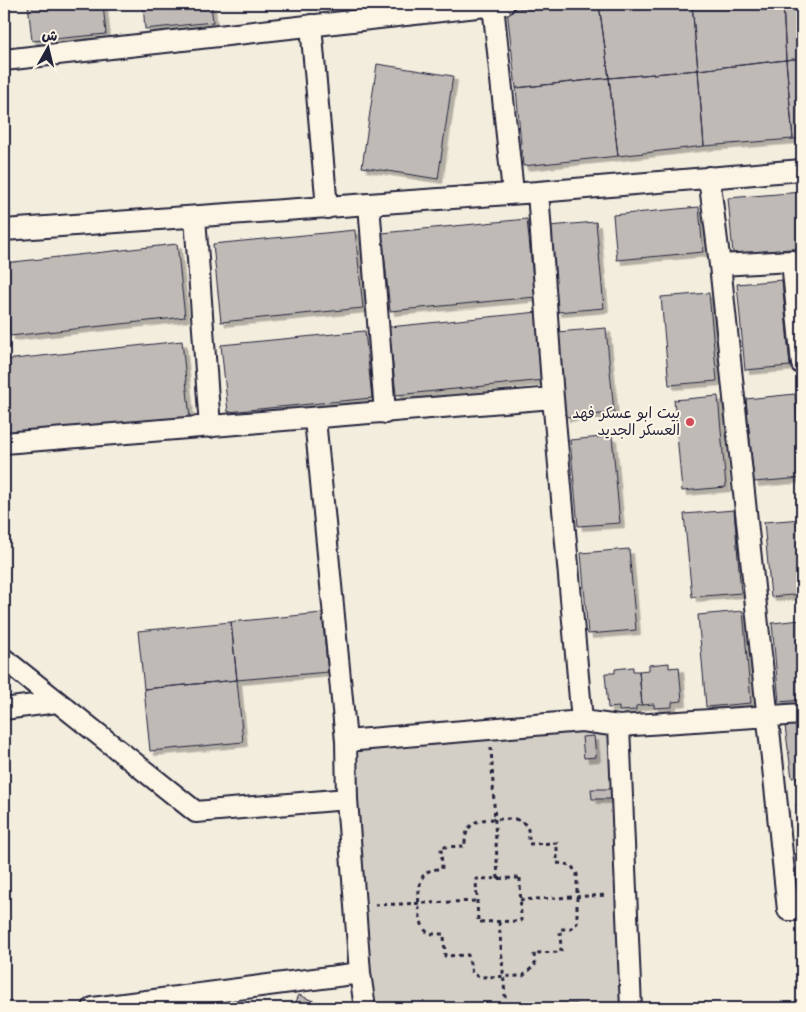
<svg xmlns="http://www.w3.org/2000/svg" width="806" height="1012" font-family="Mali,'Playpen Sans Arabic',sans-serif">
<defs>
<filter id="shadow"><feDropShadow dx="4.5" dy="4.5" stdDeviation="0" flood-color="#0004"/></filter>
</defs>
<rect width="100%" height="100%" fill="#f3edde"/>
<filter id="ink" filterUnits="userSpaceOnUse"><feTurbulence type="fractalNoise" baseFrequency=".02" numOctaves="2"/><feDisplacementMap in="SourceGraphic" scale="10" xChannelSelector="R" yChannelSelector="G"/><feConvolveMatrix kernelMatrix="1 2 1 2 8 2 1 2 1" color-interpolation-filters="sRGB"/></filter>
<g filter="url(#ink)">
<path fill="#d4cfc6" stroke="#7b7880" d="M583,726L613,732L624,1008H372L353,747Z"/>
<path fill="#bfbab6" stroke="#22223b" filter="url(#shadow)" d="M28,4H103L106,34L32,41Z
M143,4H211L213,22L145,29Z
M571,4H599L609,78L516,88L507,10Z
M599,4H692L698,70L609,78Z
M692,4H783L786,60L698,70Z
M783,4H802V58L786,60Z
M802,58V138L793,139L786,60Z
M786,60L793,139L704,146L698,70Z
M377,64L453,76L438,179L362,167Z
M698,70L704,146L618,156L609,78Z
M609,78L618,156L523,166L516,88Z
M802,192V248L733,254L728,198Z
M699,207L703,252L617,260L613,215Z
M527,219L535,297L390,311L382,233Z
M596,222L604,308L557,312L549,226Z
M355,230L363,308L221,322L213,244Z
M177,244L185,317L10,336L4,263Z
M782,280L790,366L745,370L737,284Z
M709,293L717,381L669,385L661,297Z
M538,312L544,380L396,395L389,327Z
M606,328L614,413L565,417L557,332Z
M365,331L372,398L228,412L221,345Z
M182,341L190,419L4,435V360Z
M795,394L802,478L754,482L746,399Z
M718,396L726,487L682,491L674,400Z
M612,436L620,523L578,526L570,440Z
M734,510L741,593L692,597L684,514Z
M802,519V594L771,597L764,522Z
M629,549L636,630L588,634L581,553Z
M743,611L751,703L706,707L698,615Z
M322,613L328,672L237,680L231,622Z
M802,620V700L779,702L772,623Z
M231,622L237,680L144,689L138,631Z
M669,663V668L679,667L682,701L672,702V707L654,708V704L642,705L639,671L649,670V665Z
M633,667V671H639L642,705L636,706V710L619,711V707L608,708L605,673H615V669Z
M237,680L243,742L150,751L144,689Z
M802,724V776L792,778L785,726Z
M594,736L596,757L584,758L582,737Z
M591,789H612V799H592Z
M796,804H802V849Z
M299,995L330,1008H293Z
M558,1004H577V1008H558Z"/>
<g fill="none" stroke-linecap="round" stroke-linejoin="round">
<defs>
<path id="minor" d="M493,5L513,192
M311,25L327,208
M4,60L504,4
M709,177L720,265L788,910H802
M538,192L553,398
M369,204L385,413
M195,217L210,427
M4,230L538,192L802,170
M720,265L792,261L802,364
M315,419L346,741L347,799L360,973L365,1008
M4,443L553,398L582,721L346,741
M4,659L196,812L347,799
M4,709L57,702
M582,721L619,726L802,714
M619,726L631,1008
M93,1008L360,973"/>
</defs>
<use href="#minor" stroke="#22223b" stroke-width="24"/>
<path stroke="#22223b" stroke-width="3" stroke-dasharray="4 4" stroke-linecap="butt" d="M491,747L498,879
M515,819C529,823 529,830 529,844L557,843V863L571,865L577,874V923L570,929H560L561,952L534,953L535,965L523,976L480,977L472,973L468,955L445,956L444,934C437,934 431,935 426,931C417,923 416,883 424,875C429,869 435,869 442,869L441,847L465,846C464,813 491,820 515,819Z
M520,878L521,921L478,922L476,879Z
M520,900L607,895
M375,905L477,901
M499,922L506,1008"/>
<use href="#minor" stroke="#fcf5e5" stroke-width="20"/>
</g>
</g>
<circle fill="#d1495b" stroke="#fcf5e5" stroke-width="2" cx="690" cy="422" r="5"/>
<g text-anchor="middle" stroke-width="4" stroke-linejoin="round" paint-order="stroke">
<g font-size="15" fill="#22223b" stroke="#fcf5e5" text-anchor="end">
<text x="680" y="418">بيت ابو عسكر فهد<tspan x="680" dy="17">العسكر الجديد</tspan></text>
</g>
</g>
<rect width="806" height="1012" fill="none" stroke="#fcf5e5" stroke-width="20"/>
<rect x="10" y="10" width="786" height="992" fill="none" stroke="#22223b" stroke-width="2" filter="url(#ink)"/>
<g transform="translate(48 48) rotate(8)" stroke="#fcf5e5" stroke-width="4" paint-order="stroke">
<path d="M0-4L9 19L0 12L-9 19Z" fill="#22223b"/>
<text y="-8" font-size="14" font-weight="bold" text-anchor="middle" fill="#22223b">ش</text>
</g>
</svg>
